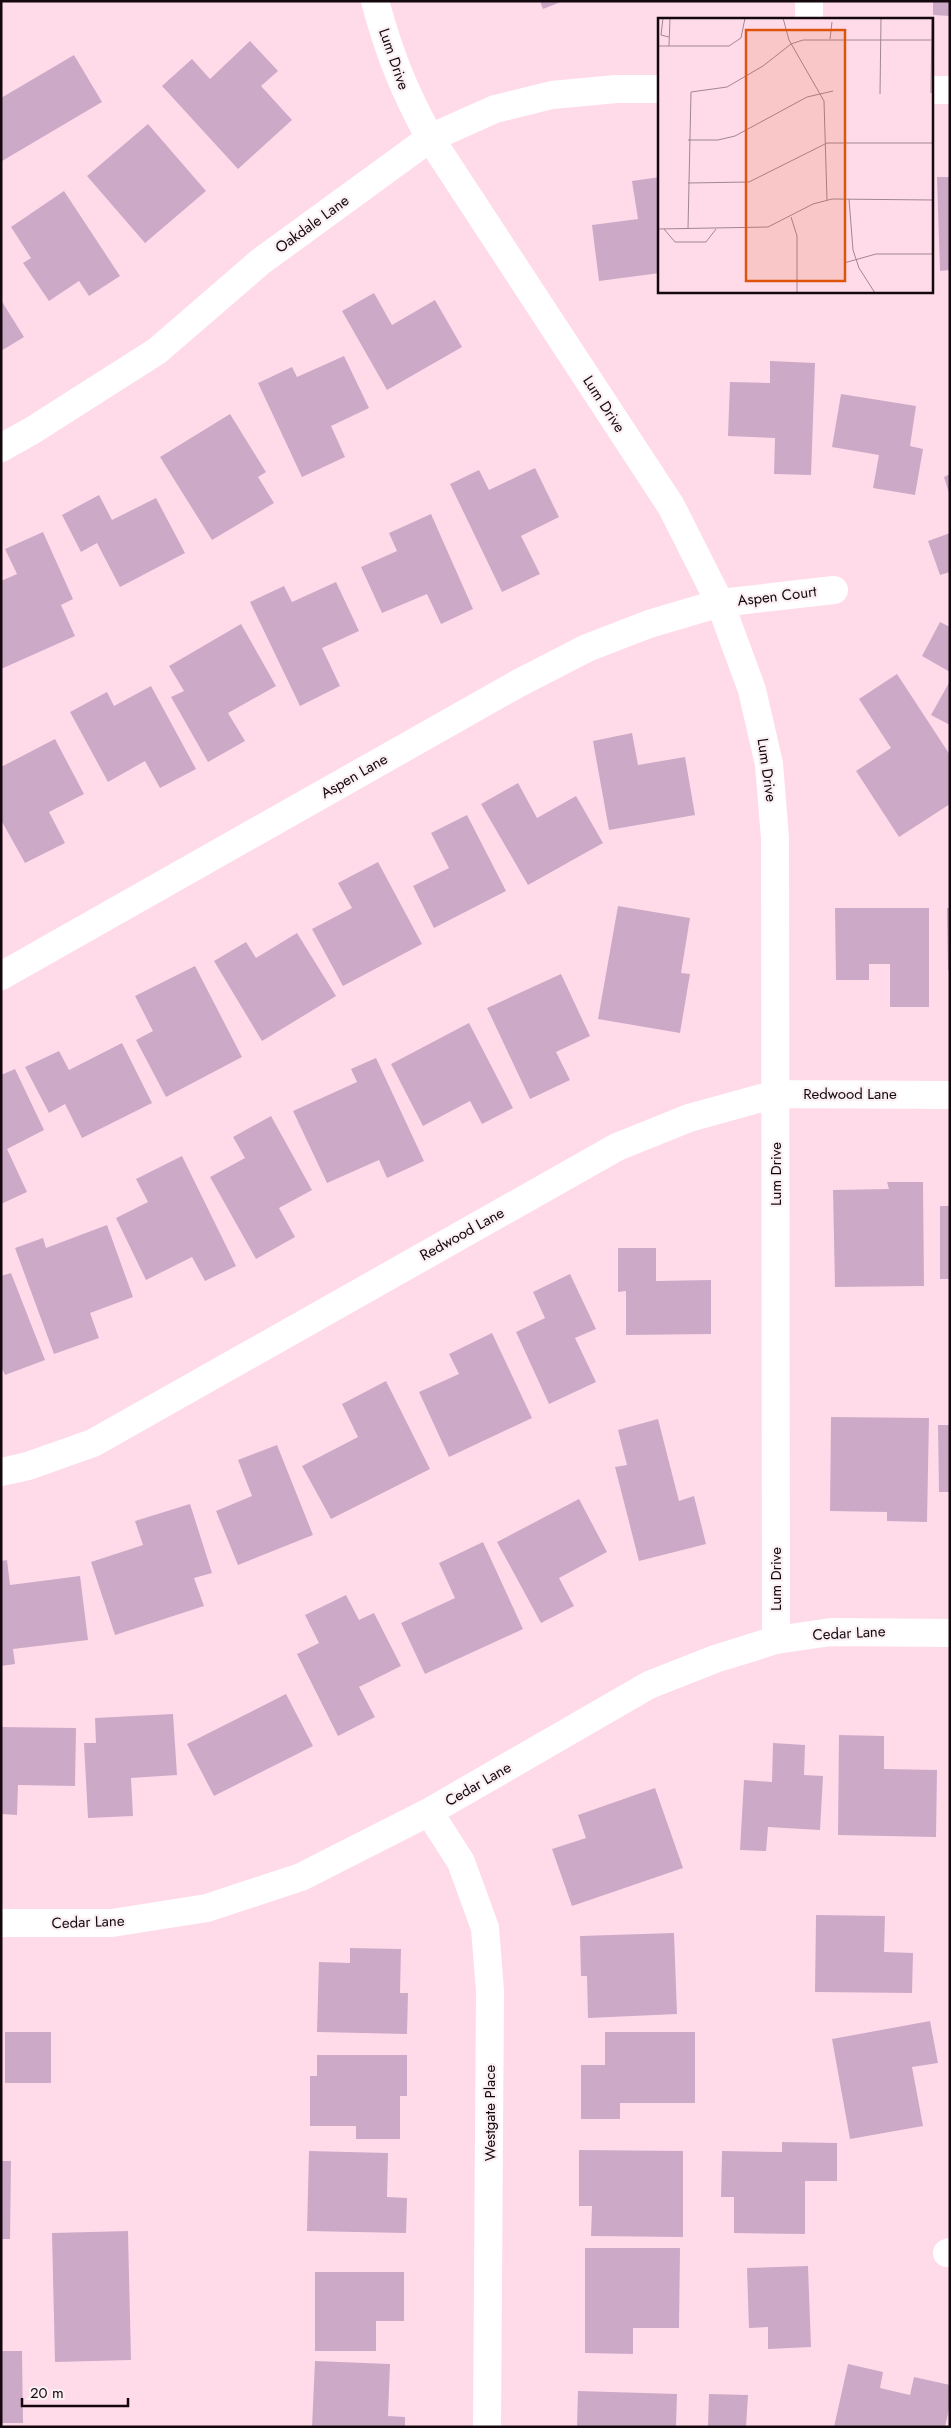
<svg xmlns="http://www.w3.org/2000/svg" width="951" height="2428" font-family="Jost,sans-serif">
<rect width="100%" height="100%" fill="#ffdbea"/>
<path fill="#ccaac7" d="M540,1H563L543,9Z
M933,1H950V16L933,15Z
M250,41L278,71L261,86L292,120L238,169L162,86L192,59L210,79Z
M74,55L102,102L2,161L1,98Z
M148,124L206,191L145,243L87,176Z
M660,177V273L599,281L592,225L638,219L632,181Z
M937,177H950V270L940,271Z
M64,191L120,276L89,296L79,281L49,301L23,263L31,258L11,227Z
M374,293L392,325L435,300L462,347L387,390L342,311Z
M1,300L24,337L1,351Z
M344,356L369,408L331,426L345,457L302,477L258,383L292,367L297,377Z
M770,361L815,363L811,475L774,474L775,438L728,436L730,382L770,383Z
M841,394L916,406L910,446L923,449L915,495L873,488L879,455L832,447Z
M230,414L266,472L258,477L274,503L212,540L160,457Z
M535,468L559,517L521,536L540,574L502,592L450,484L479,470L489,490Z
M950,474V493H949L944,477Z
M99,495L112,520L156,498L185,553L120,587L97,543L81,552L62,515Z
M431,514L473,609L441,624L427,594L382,613L361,567L397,551L389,533Z
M43,532L73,599L61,605L75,636L1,669V581L17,574L5,549Z
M950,533V572L940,575L928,541Z
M336,582L359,631L322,648L340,686L300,706L250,602L284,586L292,602Z
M940,622L950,627V672L922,656Z
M241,624L276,686L228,713L245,741L208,762L171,697L184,691L169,666Z
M897,674L950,755V804L899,837L856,771L891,748L859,699Z
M950,681V725L931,715Z
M151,686L196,769L160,788L145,761L108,782L70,712L107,692L114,706Z
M632,733L638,765L685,757L695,815L609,830L593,741Z
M55,739L84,794L49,812L65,843L25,863L1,820V767Z
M518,783L537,818L576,796L603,843L528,885L481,804Z
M467,815L506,891L434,928L413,886L449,868L431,833Z
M378,862L422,944L343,986L312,929L352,908L338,883Z
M618,906L690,918L681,973L690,974L680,1033L598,1019Z
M835,908H929V1007H890V964H869V980H836Z
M947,908H950V970H948Z
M297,933L336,996L262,1041L214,961L246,942L256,958Z
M195,966L242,1057L166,1097L136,1040L153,1031L135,996Z
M561,974L590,1036L556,1052L570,1080L530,1099L487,1008Z
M469,1023L513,1108L482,1124L470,1101L423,1126L391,1064Z
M122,1043L152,1103L82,1138L65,1104L49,1113L25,1067L59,1051L69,1070Z
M376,1058L424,1161L387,1178L379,1160L327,1183L293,1111L357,1082L351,1069Z
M15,1069L44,1130L7,1149L27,1192L1,1204V1075Z
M271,1116L312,1190L279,1208L295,1237L256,1259L210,1177L245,1158L233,1137Z
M182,1156L236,1266L205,1281L192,1257L146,1280L116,1218L148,1202L136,1179Z
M887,1182H923L924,1286L835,1287L833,1190L889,1189Z
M940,1206H950V1279H940Z
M107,1225L133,1297L90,1313L99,1338L54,1354L15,1248L43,1238L46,1248Z
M618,1248H656V1281L711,1280V1334L626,1335V1291L618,1292Z
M11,1273L45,1360L5,1375L1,1366V1276Z
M570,1274L596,1329L575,1338L596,1382L549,1404L516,1332L545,1318L533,1292Z
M492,1333L532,1418L449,1457L419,1392L459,1374L449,1354Z
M386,1381L430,1469L331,1519L302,1466L358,1437L342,1404Z
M831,1417L929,1418L927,1522L887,1521V1512L830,1511Z
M658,1419L679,1501L694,1496L706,1544L639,1561L615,1467L627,1465L618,1430Z
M938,1425H950V1492H939Z
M277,1445L313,1535L238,1565L216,1511L252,1496L238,1460Z
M579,1499L607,1552L559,1578L574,1606L541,1623L497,1542Z
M190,1504L212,1573L194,1578L204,1606L115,1635L91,1562L143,1545L135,1521Z
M483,1542L523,1629L425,1674L401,1623L455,1598L439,1563Z
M7,1560L10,1585L80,1576L88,1640L13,1649L15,1664L1,1666V1561Z
M346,1595L359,1620L374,1613L401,1666L359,1687L375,1717L338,1736L297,1654L319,1643L305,1615Z
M286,1694L313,1746L214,1796L187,1744Z
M173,1714L177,1775L131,1778L133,1816L88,1818L84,1743H96L95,1718Z
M1,1727L76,1728L75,1786L18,1785L17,1815L1,1814Z
M839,1735L884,1736V1769L937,1770L936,1837L838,1835Z
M773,1743L805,1745L804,1775L823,1776L820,1830L768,1827L766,1851L740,1850L744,1780L772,1782Z
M655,1788L683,1868L572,1906L552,1849L586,1838L578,1815Z
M816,1915L885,1916L884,1952L913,1953L912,1993L815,1992Z
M674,1933L677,2014L588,2018L587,1976H581L580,1936Z
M350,1948L401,1949L400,1993H408L407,2034L317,2032L319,1962L350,1963Z
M930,2021L938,2063L912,2067L923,2126L850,2139L832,2039Z
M5,2032H51V2083H5Z
M605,2032H695V2103H620V2119H581V2065H605Z
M317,2055H407V2096H400V2139H356V2126H310V2076H317Z
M782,2142L837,2143V2181H805V2234L734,2233V2197H721L722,2151L782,2152Z
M579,2150L683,2151V2237L591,2236L592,2206H579Z
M309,2151L388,2153L387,2197L407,2198L406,2233L307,2231Z
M1,2161H11L10,2239H1Z
M128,2231L131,2360L55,2362L52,2233Z
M585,2248H680L679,2328H633V2354L585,2353Z
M808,2266L811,2347L768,2349V2327L749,2328L747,2268Z
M315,2272H404V2321H376V2351H315Z
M1,2351H22L23,2423H1Z
M315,2361L390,2364L388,2416L405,2417V2427H312Z
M848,2364L883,2372L880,2388L910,2395L914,2377L950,2385V2404L945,2427H834Z
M578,2391L677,2394L676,2427H577Z
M709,2394L748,2395L746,2427H708Z"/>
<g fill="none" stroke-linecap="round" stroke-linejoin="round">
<path stroke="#fff" stroke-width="28" d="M375,1C389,53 404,91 430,138L671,506L720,603L752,690L769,764L775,838L776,1640
M809,19V1
M932,90H950
M1,448L33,430L157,351L260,262L430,138L495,109L552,95L616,89H660
M1,976L517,684L587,648L649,624L720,603L834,590
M1,1472L28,1466L93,1443L617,1147L689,1118L776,1094L950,1095
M429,1812L461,1862L485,1928L490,1991L487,2427
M1,1923H112L207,1908L301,1877L429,1812L649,1685L715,1659L776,1640L831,1632L950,1633
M947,2253L950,2252"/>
</g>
<g text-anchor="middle" stroke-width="4.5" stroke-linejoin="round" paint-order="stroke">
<g font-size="15" fill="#15070e" stroke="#faf0f4">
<text transform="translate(394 59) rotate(71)" y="5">Lum Drive</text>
<text transform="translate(312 224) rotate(-36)" y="5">Oakdale Lane</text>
<text transform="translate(604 404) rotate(57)" y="5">Lum Drive</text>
<text transform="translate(777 596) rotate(-7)" y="5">Aspen Court</text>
<text transform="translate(767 770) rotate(82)" y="5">Lum Drive</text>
<text transform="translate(354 776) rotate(-30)" y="5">Aspen Lane</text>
<text x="850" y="1099">Redwood Lane</text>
<text transform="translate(776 1174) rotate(-90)" y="5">Lum Drive</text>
<text transform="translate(462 1234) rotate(-29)" y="5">Redwood Lane</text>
<text transform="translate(776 1579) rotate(-90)" y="5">Lum Drive</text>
<text transform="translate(849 1633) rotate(-3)" y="5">Cedar Lane</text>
<text transform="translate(478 1784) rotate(-30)" y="5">Cedar Lane</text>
<text transform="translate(88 1922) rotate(-2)" y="5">Cedar Lane</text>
<text transform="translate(490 2113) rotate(-90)" y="5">Westgate Place</text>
</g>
</g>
<g transform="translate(658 18)">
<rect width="275" height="275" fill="#ffdbea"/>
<path fill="none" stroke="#a18692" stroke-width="1" d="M5,0L3,17L11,19M125,0L131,22L166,83L169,182M172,21L174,4M0,28H71L83,20L87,0M11,28L12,0M273,75L274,0M222,76L223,0M30,122H60L77,118L149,79L175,73M30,165L91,164L169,125H275M191,181L195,232L201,250L217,275M133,199L139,218V275M0,211L110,209L155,186L174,181L275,182M6,211L17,224H48L58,211M30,211L33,74L69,69L105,48L133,26L145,22H275M186,245L218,236H275"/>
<path fill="#dd550c" fill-opacity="0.15" stroke="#dd550c" stroke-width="2.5" d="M88,12H187V263H88Z"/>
<rect width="275" height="275" fill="none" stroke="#15070e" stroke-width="2.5"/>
</g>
<rect width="951" height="2428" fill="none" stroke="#15070e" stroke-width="5"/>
<path d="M22 2398v8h106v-8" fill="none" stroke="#15070e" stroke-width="2.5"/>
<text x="30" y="2398" font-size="15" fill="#15070e" stroke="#faf0f4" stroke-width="4" paint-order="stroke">20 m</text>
</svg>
